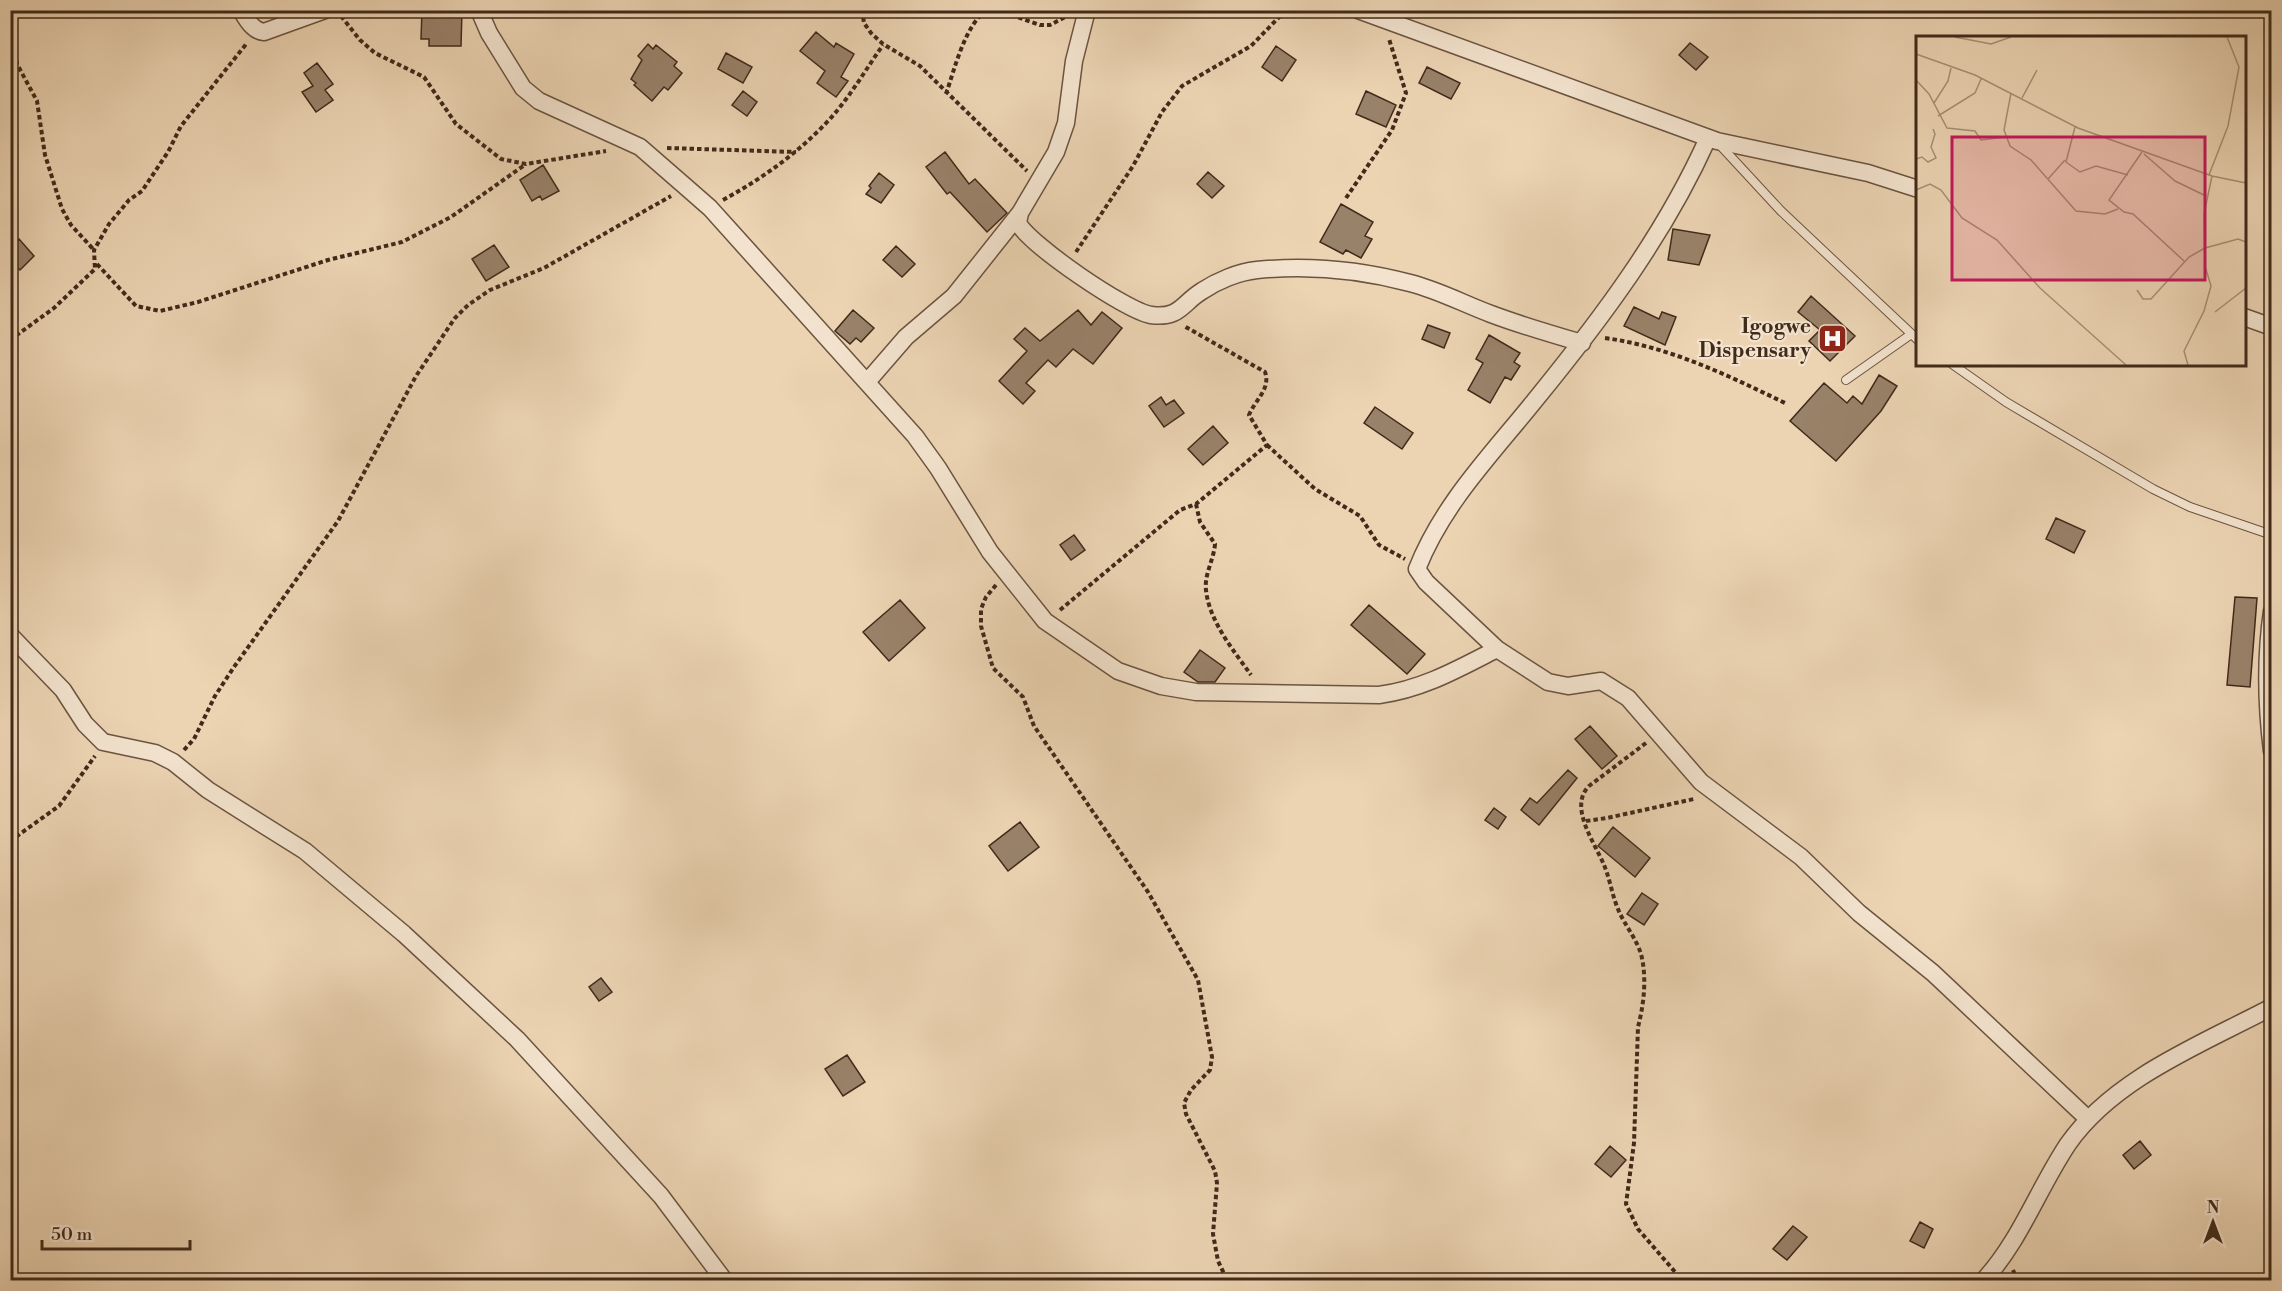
<svg xmlns="http://www.w3.org/2000/svg" width="2282" height="1291" font-family="'Libre Bodoni',serif">
<rect width="100%" height="100%" fill="#ecd4b3"/>
<filter id="stains"><feTurbulence type="fractalNoise" baseFrequency=".00333" numOctaves="4"/><feColorMatrix values="0 0 0 0 .2 0 0 0 0 .09 0 0 0 0 .02 0 0 0 .5 -.17"/></filter>
<radialGradient id="worn" r=".72"><stop offset=".6" stop-color="#630" stop-opacity="0"/><stop offset="1" stop-color="#630" stop-opacity=".3"/></radialGradient>
<path fill="#99826a" stroke="#402a1a" stroke-width="1.5" d="M422,10H462L461,46H429V39H421Z
M816,32L834,47L836,43L854,54L841,77L848,81L836,97L817,83L825,71L800,51Z
M1690,43L1708,57L1696,70L1679,55Z
M648,44L653,49L656,45L677,62L674,66L682,73L668,90L664,87L652,101L634,85L636,83L631,79L642,60L638,56Z
M1276,46L1296,60L1282,81L1262,67Z
M726,53L752,67L743,83L718,69Z
M317,63L333,84L325,90L333,100L316,112L302,92L313,86L304,73Z
M1427,67L1460,83L1451,99L1419,83Z
M743,91L757,102L747,116L732,105Z
M1366,91L1396,105L1386,127L1356,114Z
M945,152L969,184L975,179L1007,213L987,232L950,192L947,194L926,167Z
M543,165L559,191L542,200L540,196L532,201L520,180Z
M1208,172L1224,186L1212,198L1197,184Z
M879,173L894,185L881,203L866,194L871,188L869,186Z
M1341,204L1373,222L1365,236L1372,239L1361,258L1346,250L1343,254L1320,242Z
M1673,229L1710,235L1699,265L1668,260Z
M19,239L34,256L20,270L10,260V247Z
M494,245L509,267L486,281L472,259Z
M896,246L915,264L902,277L883,260Z
M1811,296L1855,336L1830,361L1809,341L1820,330L1798,312Z
M1634,307L1659,319L1662,312L1676,317L1665,345L1624,326Z
M853,310L874,328L861,342L856,338L850,344L835,331Z
M1078,310L1091,325L1102,312L1122,328L1093,364L1073,349L1056,367L1048,360L1026,383L1035,391L1023,404L999,381L1027,351L1014,339L1025,328L1040,341Z
M1428,325L1450,333L1444,348L1422,339Z
M1489,335L1520,353L1514,362L1520,366L1511,380L1505,377L1490,403L1468,390L1483,363L1476,359Z
M1879,375L1897,386L1881,411L1836,461L1790,421L1824,383L1847,403L1853,396L1862,404Z
M1161,397L1166,405L1174,400L1184,413L1164,427L1149,406Z
M1375,407L1413,433L1402,449L1364,423Z
M1213,426L1228,443L1203,465L1188,449Z
M2056,518L2085,531L2074,553L2046,539Z
M1074,535L1085,550L1071,560L1060,545Z
M2235,597L2257,598L2250,687L2227,685Z
M900,600L925,628L889,661L863,632Z
M1369,605L1425,654L1407,674L1351,625Z
M1200,650L1225,668L1215,682H1198L1184,672Z
M1590,726L1617,756L1602,769L1575,739Z
M1568,770L1577,778L1539,825L1521,810L1530,798L1537,803Z
M1494,808L1506,817L1498,829L1485,820Z
M1020,822L1039,847L1008,871L989,846Z
M1613,827L1650,858L1635,877L1598,846Z
M1642,893L1658,904L1644,925L1627,914Z
M601,978L612,992L599,1001L589,987Z
M847,1055L865,1082L843,1096L825,1069Z
M2140,1141L2151,1155L2134,1169L2123,1155Z
M1610,1146L1626,1160L1611,1177L1595,1164Z
M1920,1222L1933,1229L1924,1248L1910,1241Z
M1793,1226L1807,1237L1787,1260L1773,1249Z"/>
<g fill="none" stroke-linecap="round" stroke-linejoin="round">
<defs>
<path id="service" d="M1719,144L1781,211L1918,340
M1952,364L2006,402L2153,489L2190,507L2272,535
M1846,380L1910,335"/>
<path id="minor" d="M241,10C247,20 253,31 264,32L325,10
M479,10L489,33L523,88L539,101L640,147L686,187L710,208L915,436L938,468L990,552L1045,621L1118,671L1161,686L1196,692L1379,695C1423,689 1458,669 1497,649
M1087,10L1074,61L1066,123L1056,152L1020,213L1018,223C1030,245 1126,311 1151,315C1180,319 1182,303 1202,291C1217,281 1238,272 1257,270C1307,265 1361,270 1410,283C1438,290 1464,304 1491,314C1520,325 1551,334 1582,343
M1358,10L1717,141L1868,173L1918,189
M1708,138C1665,234 1602,318 1536,399C1492,454 1443,503 1417,569L1426,582L1497,649L1548,682L1568,686L1601,681L1628,698L1701,782L1801,857L1859,913L1933,973L2088,1119
M2244,317L2272,327
M867,382L906,337L954,296L1020,213
M2272,611C2265,659 2266,703 2272,751
M10,635L63,690L85,724L103,742L155,753L173,762L208,790L305,851L404,934L517,1039L661,1196L724,1280
M1984,1280C2020,1241 2038,1189 2068,1144C2114,1078 2202,1044 2272,1007"/>
</defs>
<use href="#service" stroke="#6b5440" stroke-width="10"/>
<use href="#minor" stroke="#6b5440" stroke-width="19"/>
<path stroke="#402a1a" stroke-width="4" stroke-dasharray="4.5 3" stroke-linecap="butt" d="M862,10L864,23L871,33L883,44L920,66L1027,171
M997,10L1040,25H1050L1067,16
M341,16L360,40L375,53L424,77L456,124L501,159L526,164L606,151
M10,31L17,64L37,101L45,155L62,209L71,225L94,250
M946,94C954,71 966,21 988,10
M667,148L796,152
M1346,198L1392,130L1406,93L1389,39
M723,200C763,178 798,153 829,120C850,97 866,69 883,45
M1076,252L1133,166L1162,112L1182,86L1251,46L1286,10
M97,264L136,306L160,311L198,302L328,260L402,242L451,217L526,164
M1605,338C1670,347 1727,375 1785,403
M10,340L54,308L95,269L94,250L109,224L129,200L142,191L168,152L181,126L247,43
M1267,445L1315,489L1360,516L1379,545L1405,559
M1196,504L1200,522L1215,544C1214,559 1204,575 1206,590C1209,621 1234,651 1251,675
M996,585L986,597L981,609V626L993,668L1023,697L1034,726L1148,892L1198,980L1212,1057L1210,1070L1191,1090L1184,1103L1186,1114L1215,1171L1217,1183L1213,1234L1218,1261L1227,1280
M1060,610L1180,510L1196,504L1267,445L1249,415C1255,400 1271,389 1265,372L1184,326
M1646,743L1589,786C1568,807 1595,843 1604,865C1610,879 1612,895 1618,909C1624,924 1636,938 1641,954C1647,977 1644,1004 1638,1027L1634,1143L1626,1204L1638,1229L1682,1280
M184,750L194,739L215,696L234,667L338,521L416,376L455,318L468,305L490,290L544,268L671,196
M1586,821L1607,818L1694,799
M10,841L59,806L95,756
M2013,1270L2017,1280"/>
<use href="#service" stroke="#f3e3ce" stroke-width="8"/>
<use href="#minor" stroke="#f3e3ce" stroke-width="16"/>
</g>
<defs>
<symbol id="hospital-square" viewBox="-11 -11 22 22"><rect x="-9" y="-9" width="18" height="18" rx="4" fill="#8f2418" stroke="#f3e3ce"/><path d="M-5-5h3v3.5h4V-5h3V5h-3V1.5h-4V5h-3Z" fill="#fff"/></symbol>
</defs>
<g fill-rule="evenodd">
<use href="#hospital-square" x="1816" y="322" width="33" height="33"/>
</g>
<g text-anchor="middle" stroke-width="4.5" stroke-linejoin="round" paint-order="stroke">
<g font-size="21" font-weight="bold" fill="#402a1a" stroke="#f3e3ce" text-anchor="end">
<text x="1811" y="333">Igogwe<tspan x="1811" dy="24">Dispensary</tspan></text>
</g>
</g>
<g transform="translate(1916 36)">
<rect width="330" height="330" fill="#ecd4b3"/>
<path fill="none" stroke="#a79076" stroke-width="1.5" d="M39,1L75,8L95,1M0,18L59,39L162,92L296,140L330,147M0,44L13,58L31,92L59,95L65,104L89,101M95,57L88,94L94,110L115,124L160,175L189,178L202,173M106,62L121,34M18,67L32,45L35,32M22,80L59,57L65,43M159,91L150,126L164,136L180,130L212,139M226,116L193,164L208,176L217,178L268,225M228,118L259,145L290,160M0,123L6,121L12,126L20,122L15,111L19,98L17,93M293,139L312,90L323,31L311,1M132,143L149,124M0,154L14,148L25,154L46,182L81,204L124,252L210,329M221,254L227,263H235L273,221L289,212L322,203L330,206M299,276L330,252M272,329L268,315L288,275L295,250L289,230L288,178L296,140"/>
<path fill="#c2185b" fill-opacity="0.15" stroke="#c2185b" stroke-width="3" d="M36,101H289V244H36Z"/>
<rect width="330" height="330" fill="none" stroke="#402a1a" stroke-width="3"/>
</g>
<rect width="2282" height="1291" fill="none" stroke="#ecd4b3" stroke-width="36"/>
<rect x="12" y="12" width="2258" height="1267" fill="none" stroke="#402a1a" stroke-width="3"/>
<rect x="18" y="18" width="2246" height="1255" fill="none" stroke="#402a1a" stroke-width="1.5"/>
<g transform="translate(2213 1222)" stroke="#f3e3ce" stroke-width="4.5" paint-order="stroke">
<path d="M0-4.5L10 22L0 15L-10 22Z" fill="#402a1a"/>
<text y="-9" font-size="16" font-weight="bold" text-anchor="middle" fill="#402a1a">N</text>
</g>
<path d="M42 1240v9h148v-9" fill="none" stroke="#402a1a" stroke-width="3"/>
<text x="51" y="1240" font-size="18" fill="#402a1a" stroke="#f3e3ce" stroke-width="4.5" paint-order="stroke">50 m</text>
<rect width="100%" height="100%" filter="url(#stains)"/>
<rect width="100%" height="100%" fill="url(#worn)"/>
</svg>
